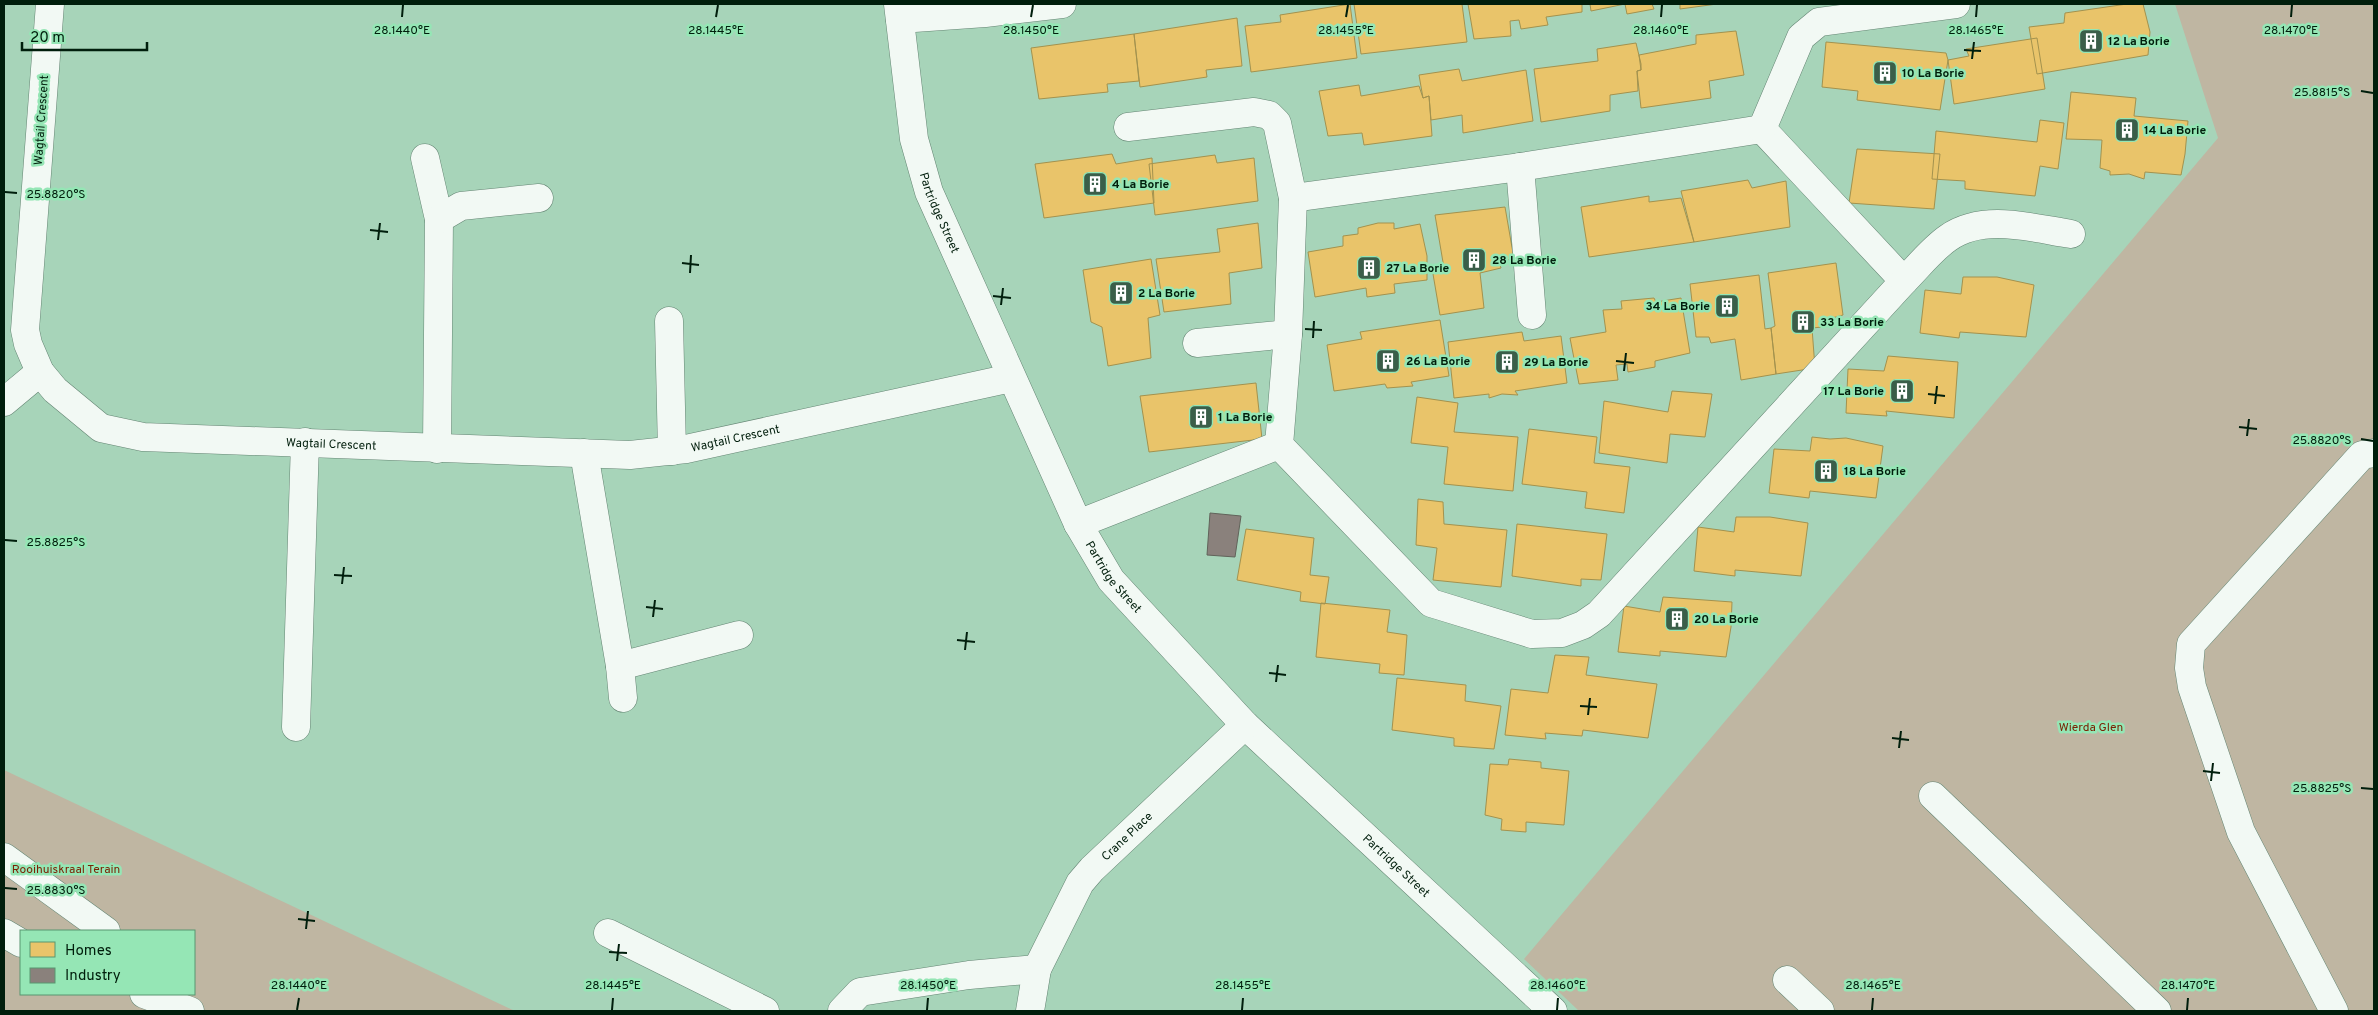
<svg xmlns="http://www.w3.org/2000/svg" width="2378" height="1015" font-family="Overpass,sans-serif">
<rect width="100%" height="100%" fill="#a7d4b9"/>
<path fill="#bfb6a2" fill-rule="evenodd" d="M2175,4H2374V1011H1579L1524,959L2218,138Z
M4,770L515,1011H4ZM21,931H194V994H21Z"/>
<path fill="#e9c46a" stroke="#a3924e" d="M1350,4L1357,58L1251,72L1245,26L1281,22L1280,15Z
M1354,4H1462L1467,42L1361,54Z
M1468,4H1582V12L1546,17L1548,25L1521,29L1519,20L1510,21L1511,36L1474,39Z
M1590,4H1652L1654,9L1627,14L1625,4L1591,11Z
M1680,4H1717L1680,9Z
M2127,4H2143L2150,32L2148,55L2037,74L2029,27L2064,23L2065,13Z
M1237,18L1242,66L1206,70L1207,77L1140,87L1134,34Z
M1736,31L1744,75L1709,81L1711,98L1641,108L1637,71L1641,70L1639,55L1696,44V35Z
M1134,34L1139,81L1107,84L1108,92L1039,99L1031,48Z
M2037,38L2045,89L1954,104L1948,60L1969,56L1966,49Z
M1826,42L1946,53L1948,60L1940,110L1857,100L1858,91L1822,87Z
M1636,43L1641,64V70L1637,71L1638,91L1610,95V111L1541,122L1534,69L1598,61L1597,49Z
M1459,69L1462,81L1526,70L1533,121L1463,133L1462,115L1431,120L1429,96L1423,98L1419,75Z
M1359,85L1361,96L1419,86L1423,98L1429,96L1432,136L1364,145L1362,133L1328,136L1319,91Z
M2071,92L2136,98L2134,116L2188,121L2185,154L2181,175L2145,172L2144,179L2129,174L2110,175V171L2100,168L2102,140L2066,139Z
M2040,120L2064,123L2058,169L2040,166L2035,196L1965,189V181L1932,179L1936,131L2037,142Z
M1857,149L1940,154L1934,209L1849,203Z
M1112,154L1116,164L1152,158L1154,203L1044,218L1035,164Z
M1215,155L1217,163L1254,158L1258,201L1155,215L1149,164Z
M1748,180L1752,188L1786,181L1790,227L1694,242L1681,191Z
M1649,196V202L1681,198L1694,242L1589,257L1581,207Z
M1505,207L1514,259L1499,261L1501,268L1480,273L1484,308L1440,315L1433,274L1444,268L1435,215Z
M1258,223L1262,268L1229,273L1231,304L1164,312L1156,259L1220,252L1217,229Z
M1378,223H1394V229L1420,224L1427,256V280L1394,284L1395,293L1367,297L1366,288L1315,297L1308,252L1343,246V236L1358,234V228Z
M1151,259L1160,315L1148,318L1151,358L1108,366L1102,327L1091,322L1083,270Z
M1836,263L1843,315L1832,318L1833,326L1812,328L1815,368L1776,374L1771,328L1775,326L1768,273Z
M1759,275L1765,329L1771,328L1776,374L1741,380L1735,339L1711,343L1709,337H1696L1690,284Z
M1963,277H1997L2034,285L2026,337L1960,332L1959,338L1920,333L1925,290L1961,294Z
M1654,298L1656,302L1681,298L1690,353L1655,361V367L1628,372L1627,364L1616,365L1618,380L1579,384L1570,338L1606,332L1603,310L1622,309L1621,301Z
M1440,320L1449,376L1411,382L1413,386L1387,388L1385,384L1334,391L1327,345L1362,339L1360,332Z
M1522,332L1524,341L1561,336L1567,383L1515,391L1518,395L1502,394L1489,398V394L1454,398L1448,342Z
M1888,356L1958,362L1954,418L1886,411L1887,416L1846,413L1848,369L1884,371Z
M1256,383L1262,439L1149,452L1140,396Z
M1672,391L1712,394L1705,437L1670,434L1667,463L1599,453L1604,401L1668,412Z
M1417,397L1458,403L1454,432L1518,437L1513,491L1444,484L1448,447L1411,443Z
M1529,429L1597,437L1594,463L1630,467L1624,513L1585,508L1587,492L1522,484Z
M1812,437L1830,439L1846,438L1883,446L1876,498L1810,491L1809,498L1769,493L1774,449L1810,451Z
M1418,499L1443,502L1444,524L1507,530L1501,587L1433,580L1437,548L1416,545Z
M1736,517H1770L1808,523L1801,576L1735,570V576L1694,571L1698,527L1734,532Z
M1517,524L1607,534L1601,580L1581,579V586L1512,576Z
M1246,529L1314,538L1310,575L1329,577L1325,604L1300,601L1301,592L1237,580Z
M1663,597L1732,602L1731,627L1726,657L1660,651V656L1618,652L1624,606L1660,612Z
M1321,603L1390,610L1387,632L1407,635L1404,675L1379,673L1380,664L1316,657Z
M1555,655L1589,657L1586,675L1657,684L1648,738L1583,730L1582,736L1545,733L1546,739L1505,735L1511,689L1548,693Z
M1397,678L1466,685L1465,701L1501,706L1494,749L1454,746V738L1392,730Z
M1509,759L1541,762V768L1569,771L1564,825L1526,822V832L1501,830L1502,819L1485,815L1490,764L1508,765Z"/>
<path fill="#8a817c" stroke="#61635a" d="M1210,513L1241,516L1235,557L1207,555Z"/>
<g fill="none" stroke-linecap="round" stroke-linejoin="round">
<defs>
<g id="minor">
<path id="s1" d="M50,4L25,330L28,344L40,372L55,390L101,428L143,437L630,455L686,449L1011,378"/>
<path id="s2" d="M898,4L914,139L929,192L1078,524L1111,580L1245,725L1553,1011"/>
<path d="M900,19L985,13L1062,4"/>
<path d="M1128,127L1254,112L1269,115L1277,123L1293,198"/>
<path d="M1762,129L1904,281L1599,614L1583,625L1562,633L1532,634L1431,603L1279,445L1288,334L1293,198L1520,167Z"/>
<path d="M1762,129L1801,37L1819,22L1956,4"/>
<path d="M425,158L439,219L437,449"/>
<path d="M1520,167L1532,315"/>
<path d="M439,219L461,206L539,198"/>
<path d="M1904,281C1918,267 1932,249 1948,238C1983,213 2032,228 2071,234"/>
<path d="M669,321L672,451"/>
<path d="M1197,343L1288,334"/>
<path d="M4,402L40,372"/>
<path d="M584,453L620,666L623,698"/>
<path d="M1078,524L1279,445"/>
<path d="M620,666L739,635"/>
<path d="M296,727L305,442"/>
<path d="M1933,796L2157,1011"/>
<path d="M608,933L765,1011"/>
<path d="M1787,980L1820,1011"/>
<path d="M842,1011L860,992L969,975L1037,969"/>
<path id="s3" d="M1030,1011L1037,969L1080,883L1092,869L1245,725"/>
<path d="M2334,1011L2241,832L2192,687L2189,668L2191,644L2362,455L2374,453"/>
</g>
<path id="secondary" d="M4,857L106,931
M4,933L21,943
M144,994L190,1011"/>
</defs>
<use href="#minor" stroke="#648573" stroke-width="29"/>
<use href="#secondary" stroke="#648573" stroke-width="29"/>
<use href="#minor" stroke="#f2f9f4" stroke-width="28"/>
<use href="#secondary" stroke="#f2f9f4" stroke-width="28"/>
</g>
<path fill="none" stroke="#001e0c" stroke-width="2" d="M402,17L403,5M716,17L718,5M1031,17L1033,5M1346,17L1348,5M1661,17L1662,5M1976,17L1977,5M2291,17L2292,5M1964,50L1981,51M1972,59L1974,42M2361,91L2373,93M5,192L17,193M370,230L388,232M378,240L380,223M682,263L699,265M690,273L691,255M993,296L1011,298M1001,305L1003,288M1305,329L1322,330M1313,338L1314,321M1616,361L1634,363M1624,371L1626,353M1928,394L1945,396M1935,404L1937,386M2239,427L2257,429M2247,436L2249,419M2361,439L2373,441M5,540L17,541M334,575L352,576M342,584L344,567M646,607L663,609M653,617L655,600M957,640L975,642M965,650L967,632M1269,673L1286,675M1276,682L1278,665M1580,706L1597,707M1588,715L1590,698M1892,738L1909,740M1899,748L1901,731M2203,771L2220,773M2211,781L2213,763M2361,788L2373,789M5,888L17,889M298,919L315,921M306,929L308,911M609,952L627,953M617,961L619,944M297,1010L299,998M612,1010L613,998M927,1010L928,998M1242,1010L1243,998M1557,1010L1558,998M1872,1010L1873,998M2187,1010L2188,998"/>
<defs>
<symbol id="building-square" viewBox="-11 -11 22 22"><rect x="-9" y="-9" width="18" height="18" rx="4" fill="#3a5e49" stroke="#95e6b5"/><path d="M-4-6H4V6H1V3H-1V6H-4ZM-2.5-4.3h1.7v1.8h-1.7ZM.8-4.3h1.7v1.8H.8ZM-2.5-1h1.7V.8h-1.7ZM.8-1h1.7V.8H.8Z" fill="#fff"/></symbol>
</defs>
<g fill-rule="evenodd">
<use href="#building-square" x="2077" y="27" width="28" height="28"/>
<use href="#building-square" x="1871" y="59" width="28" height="28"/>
<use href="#building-square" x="2113" y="116" width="28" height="28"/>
<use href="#building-square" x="1081" y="170" width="28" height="28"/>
<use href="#building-square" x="1460" y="246" width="28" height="28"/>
<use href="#building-square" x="1355" y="254" width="28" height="28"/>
<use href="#building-square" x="1107" y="279" width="28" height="28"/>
<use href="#building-square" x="1713" y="292" width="28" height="28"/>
<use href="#building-square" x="1789" y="308" width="28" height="28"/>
<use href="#building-square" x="1374" y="347" width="28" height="28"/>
<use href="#building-square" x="1493" y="348" width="28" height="28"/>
<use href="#building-square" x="1888" y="377" width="28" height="28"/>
<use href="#building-square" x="1187" y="403" width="28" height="28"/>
<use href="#building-square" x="1812" y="457" width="28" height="28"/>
<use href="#building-square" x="1663" y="605" width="28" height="28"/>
</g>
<g text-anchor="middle" stroke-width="5" stroke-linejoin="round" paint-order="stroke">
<g font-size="12" font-weight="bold" fill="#001e0c" stroke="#95e6b5" text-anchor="start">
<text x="2108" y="45">12 La Borie</text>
<text x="1902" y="77">10 La Borie</text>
<text x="2144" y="134">14 La Borie</text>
<text x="1112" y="188">4 La Borie</text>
<text x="1492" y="264">28 La Borie</text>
<text x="1386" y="272">27 La Borie</text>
<text x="1138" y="297">2 La Borie</text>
<text x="1710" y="310" text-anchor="end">34 La Borie</text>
<text x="1820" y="326">33 La Borie</text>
<text x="1406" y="365">26 La Borie</text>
<text x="1524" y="366">29 La Borie</text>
<text x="1884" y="395" text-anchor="end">17 La Borie</text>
<text x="1218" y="421">1 La Borie</text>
<text x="1844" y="475">18 La Borie</text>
<text x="1694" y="623">20 La Borie</text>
</g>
<g font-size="12" fill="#001e0c" stroke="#95e6b5">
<text transform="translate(41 120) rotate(-86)" y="4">Wagtail Crescent</text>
<text dy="4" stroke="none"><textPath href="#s2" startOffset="214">Partridge Street</textPath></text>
<text dy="4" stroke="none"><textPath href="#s1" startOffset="1092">Wagtail Crescent</textPath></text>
<text dy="4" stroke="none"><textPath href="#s1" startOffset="686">Wagtail Crescent</textPath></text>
<text dy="4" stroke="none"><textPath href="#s2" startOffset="619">Partridge Street</textPath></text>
<text dy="4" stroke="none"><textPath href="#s3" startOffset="205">Crane Place</textPath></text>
<text dy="4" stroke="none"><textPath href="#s2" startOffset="1024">Partridge Street</textPath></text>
</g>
<g font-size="12" fill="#7a2205" stroke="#95e6b5">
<text x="2091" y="731">Wierda Glen</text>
<text x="66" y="873">Rooihuiskraal Terain</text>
</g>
</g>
<g font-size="12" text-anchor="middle" fill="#001e0c" stroke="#95e6b5" stroke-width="5" stroke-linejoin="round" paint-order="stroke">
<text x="402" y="34">28.1440°E</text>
<text x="716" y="34">28.1445°E</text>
<text x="1031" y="34">28.1450°E</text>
<text x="1346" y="34">28.1455°E</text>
<text x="1661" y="34">28.1460°E</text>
<text x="1976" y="34">28.1465°E</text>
<text x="2291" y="34">28.1470°E</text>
<text x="2322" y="96">25.8815°S</text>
<text x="56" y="198">25.8820°S</text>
<text x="2322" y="444">25.8820°S</text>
<text x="56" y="546">25.8825°S</text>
<text x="2322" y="792">25.8825°S</text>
<text x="56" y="894">25.8830°S</text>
<text x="299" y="989">28.1440°E</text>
<text x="613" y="989">28.1445°E</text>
<text x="928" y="989">28.1450°E</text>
<text x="1243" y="989">28.1455°E</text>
<text x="1558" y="989">28.1460°E</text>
<text x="1873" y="989">28.1465°E</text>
<text x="2188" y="989">28.1470°E</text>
</g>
<rect width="2378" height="1015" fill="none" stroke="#001e0c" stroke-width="10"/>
<rect x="20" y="930" width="175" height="65" fill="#95e6b5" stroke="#599671"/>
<rect x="30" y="942" width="25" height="15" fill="#e9c46a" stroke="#599671"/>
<text x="65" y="955" font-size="15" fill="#001e0c">Homes</text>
<rect x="30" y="968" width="25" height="15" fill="#8a817c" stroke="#599671"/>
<text x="65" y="980" font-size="15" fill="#001e0c">Industry</text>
<path d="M22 42v8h125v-8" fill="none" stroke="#001e0c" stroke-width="2.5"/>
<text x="30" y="42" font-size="15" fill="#001e0c" stroke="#95e6b5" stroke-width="4" paint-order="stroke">20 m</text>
</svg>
